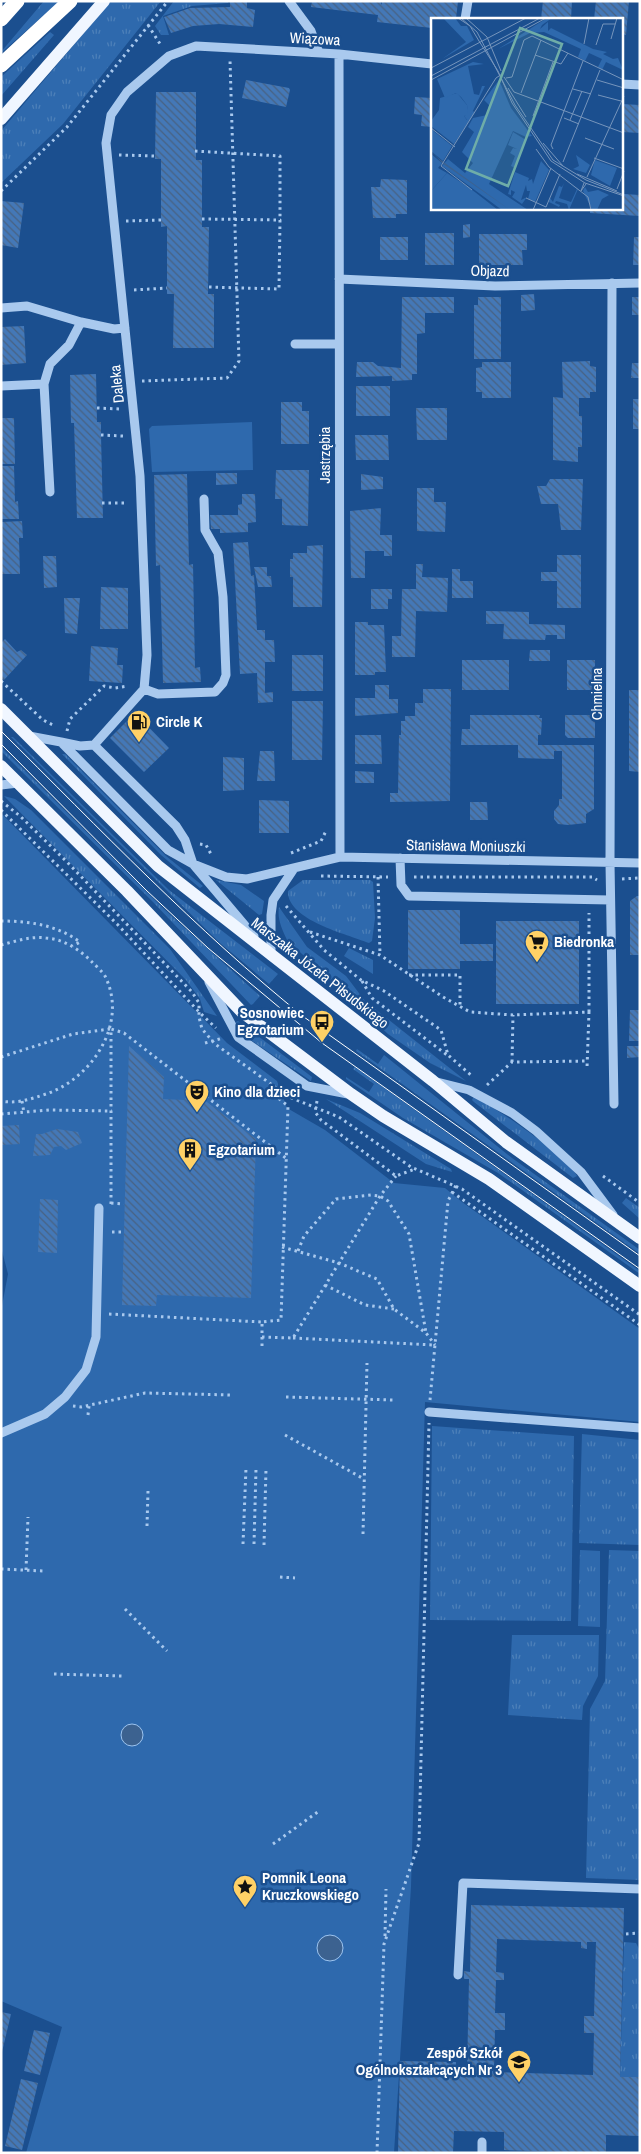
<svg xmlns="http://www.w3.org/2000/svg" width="641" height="2154" font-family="'Archivo Narrow',sans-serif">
<defs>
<pattern id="grass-tufts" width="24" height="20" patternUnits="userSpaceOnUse" patternTransform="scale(1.25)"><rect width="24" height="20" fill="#2e69ad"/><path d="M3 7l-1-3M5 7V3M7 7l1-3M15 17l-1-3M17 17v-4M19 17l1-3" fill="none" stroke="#4d80b9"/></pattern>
<pattern id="building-back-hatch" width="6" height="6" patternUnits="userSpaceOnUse" patternTransform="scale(1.25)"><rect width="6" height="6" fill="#4478b7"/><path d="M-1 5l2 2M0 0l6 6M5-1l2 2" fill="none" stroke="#486282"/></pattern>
</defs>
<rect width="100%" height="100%" fill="#1b4f8f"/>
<path fill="url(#grass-tufts)" d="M44,1H60L1,53V52Z
M111,1H161L63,124L1,183V131Z
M174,1H228V3L192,6L163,16L169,35H161L155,26Z
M50,32L54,35L1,96V77Z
M11,737H13L169,890L278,974L269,984L220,943Z
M1,747L165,910L260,996L253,1004L251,1005L153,902L1,751Z
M62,754H65L166,856L203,886L200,888L161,855Z
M4,796L15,799L31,810L170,949L217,1016L204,1012L200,999L186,980Z
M216,880L241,885L264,901L262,914L259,915Z
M303,880H370L373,882L375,918L372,941L369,943C347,934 287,920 288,891Z
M279,907L307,947L346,976L365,1001L466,1081L430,1063L388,1034L287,940C282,929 277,919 279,907Z
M349,948L373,960V974L344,956Z
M238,1021L312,1077L311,1081L245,1036L236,1022Z
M357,1049L378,1064L384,1055L512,1158L640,1250V1254L356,1051Z
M355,1067L640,1271V1274L498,1173L403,1118L346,1079V1077L369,1092L374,1084L353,1069Z
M474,1096C498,1110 565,1154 577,1176L573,1178L474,1102L472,1100Z
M326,1099L360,1113L451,1169L452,1172L426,1164Z
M626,1198L640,1208V1219L622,1203Z
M432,1426L574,1436L571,1621L430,1620Z
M582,1434L640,1440V1545L579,1543Z
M580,1550L600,1551V1627L578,1626Z
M609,1550L640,1551V1880L586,1878L590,1709L605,1681Z
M512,1635H599L598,1676L583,1706L582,1720L508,1715Z
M624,1942L636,1943L640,1951V2077H620Z"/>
<path fill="#2e69ad" d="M252,422L253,470L152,472L149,429L152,426Z
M1,813L227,1043L277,1081L287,1108L325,1130L394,1183L445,1188L462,1202L640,1329V1422L425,1402L411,1887L394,2153H26L62,2027L1,2001V1311L8,1274L1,1247Z"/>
<path fill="#3c6290" stroke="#9cc4f0" d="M121 1735a11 11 0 1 1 22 0a11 11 0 1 1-22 0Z
M317 1948a13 13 0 1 1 26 0a13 13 0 1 1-26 0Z"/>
<path fill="url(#building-back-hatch)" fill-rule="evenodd" d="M230,1H247V8L255,10L253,27L219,24L193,26L171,33L164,17L190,8L230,7Z
M312,1H380L382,5V1H458L456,19H432V28L377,22L378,15L311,7Z
M543,1H572L571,19H541Z
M596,1H629L626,35L622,34V19H594Z
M246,80L289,88L290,90L286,107L242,98Z
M156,92H196V160H202V227H209L208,294H214V348H173L174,294H167V226L161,227V159H155Z
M415,97L432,98V127L421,126L422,115L414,114Z
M622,104L640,105V133L622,132Z
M381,179L407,180V214H396V218H373L371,187H380Z
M622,189L624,190V194L640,195V216L590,213V209H622Z
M1,201L24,203L18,248L1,245Z
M470,224V237L463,238V225Z
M425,233H454V265H425Z
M479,234H527V250H522L523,265H479Z
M380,237H408V260H380Z
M634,237H640V265H633Z
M534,294L535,310L521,311V295Z
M402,297H454V313H425V333L417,334V374H412V380L392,381V376L356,377L357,362H373L378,366L401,368Z
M478,297H501V359H474V305H478Z
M632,297H640V315H632Z
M24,326L26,363L1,365V327Z
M590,361V366L596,367V392H590V398H579V416H582V447H578V462L553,460V397L563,398L562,362Z
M482,362H511V398H482V392H476V368L482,367Z
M632,363H640V378H631Z
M96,374L97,422H101V435L103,518H77L74,423H71L70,375Z
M356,386H390V416H356Z
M633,399H640V429H633Z
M281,402H302V411H309V444H281Z
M416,408H447V440H417Z
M1,418H14L15,464H1Z
M355,435H388L389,460H356Z
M1,466H14L15,502L18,501L19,519H1Z
M276,470H309L308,526L282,525V499H275Z
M216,473H237V484L216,485Z
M187,474L189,565L193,564L195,668L200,667L201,682L163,683L160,565L156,566L154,475Z
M361,474L383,477V489L361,490Z
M550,479H583L581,530H561L558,504H541L537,486H546Z
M417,488H434V502H446L445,532L417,531Z
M242,494H255L256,522L248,523V532L220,533V529H211L210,515H238V505L242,504Z
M381,508L380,535H392V556H384V551H365V578H351L350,511Z
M22,521L23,538H19L20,574H1V522Z
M248,542L251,576L254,575L257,630H265V640H274L275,662H265V693L273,692V702L258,703L257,673L240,674L233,543Z
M323,545L322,607H293V577H290V559H293V553H307V546Z
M557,555H581V608H557V581H541V572H557Z
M43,556H56L57,587L44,588Z
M416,564H423L422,577L448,578L447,612L416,611L415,657H392V636H401L402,589H416Z
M254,567H267V576H271L272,587H258Z
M452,569H460V581H473V598H452Z
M101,587L128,588V629H100Z
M371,589H392V599H388V609H371Z
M64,598H80L77,634L65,633Z
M486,611L529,612V624L565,625V639H557V635H546L545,640L503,639L504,624H486Z
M355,622H368V625H384L386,672H375V675H355Z
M5,639L17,652L21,650L27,655L4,680L1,677V643Z
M91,646L118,648L117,665H123L122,683L89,681Z
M530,650H550V661H529Z
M292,655H323V691H292Z
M462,660H509V690H462Z
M567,660H595V690H567Z
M375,685H389V699H398V713L355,716V698H375Z
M423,689H451L450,801L390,802V793H398L399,735H401V721H405V716H415V703H423Z
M629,690H640V772L629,771Z
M292,701H323L322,760H292Z
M135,713L169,748L144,772L110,738Z
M470,715H540L539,718H542L541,735H538V745H594V809L586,814V823L568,825L558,824L554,819V811L559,805V799H562V751H554V759L518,758V745H461L462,729H470Z
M565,715H595V738H568L565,735Z
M355,735H381L382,764H355Z
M260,751H274L275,781H257Z
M223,757L244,758V790L223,791Z
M355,771L374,772V783H355Z
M259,800L289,801V833H259Z
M470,802H487L488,820H470Z
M637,896H640V955H630V901Z
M408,910H460V944H493V961H460V969H408Z
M496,921H579V1004H496Z
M630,1010H640V1041H629Z
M129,1046L164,1077L163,1099L184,1100L191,1090L256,1139L251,1298L157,1295L156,1306L122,1305Z
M627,1046H640V1057L627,1058Z
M19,1125L20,1144L1,1145V1126Z
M57,1129L78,1132L82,1143L66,1150L61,1146L54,1147L50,1155L33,1156L36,1134H42Z
M40,1199L58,1200L57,1253L38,1252Z
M471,1905L624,1908L620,2077H640V2136L606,2135V2153H592L504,2150V2132L454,2131L453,2153H398L400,2061L456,2062V2071H467L469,1979H464V1971L470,1972ZM497,1939L581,1942V1948L587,1949V1942H596L594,2016H584V2033H594L593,2075L494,2072L495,2030H505V2013H495L496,1980H504V1973L496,1972Z
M1,2012L11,2014L2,2052H1Z
M34,2030L50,2033L40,2075L24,2071Z
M21,2079L38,2083L22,2150L5,2146Z"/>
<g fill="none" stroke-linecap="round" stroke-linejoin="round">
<path stroke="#a9c9ee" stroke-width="3" stroke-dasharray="2.5 4" stroke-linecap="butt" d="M148,25L162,47
M195,151L280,156V220
M119,155L155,156
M1,191L67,127L168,1
M202,219L280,220L279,289L208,287
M126,221L161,220
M134,290L167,288
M142,381L227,378L239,361L230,60
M97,408L120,409
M101,435L123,436
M102,503H128
M1,681L43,720L55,726
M67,731L70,719L104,686L115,688L128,686
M1,801L20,816L68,863L192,992L199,1003V1017L202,1029L215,1044L289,1097L339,1117L411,1167L462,1189L640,1315
M1,810L118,925L199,1012L216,1028
M200,844L206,845L212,856
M291,853L321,841L326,831
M321,876L388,877
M378,877L380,955
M414,877H592L597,880
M622,879L639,878
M286,906L324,950L361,980L384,991L441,1030L448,1055L472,1076
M1,921C29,921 57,925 80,942L73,946
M310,932L380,955L443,997L470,1012L513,1015L589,1012L587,1068
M1,945C16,941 31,936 46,938C64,939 80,950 92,962C96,966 102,971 105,976C129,1024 91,1079 46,1094C31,1099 17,1104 1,1101
M409,975H460V1007
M362,981L372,998L447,1055
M589,1012V913
M205,1043L223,1038
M1,1057L73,1034L110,1029
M512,1062L513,1015
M487,1085L512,1062L588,1061
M22,1101L24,1113
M317,1101L315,1112L321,1120L396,1176L415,1169
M1,1114L49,1110L112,1111
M603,1176L640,1203
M452,1192L640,1325
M111,1203L124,1204
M111,1204V1029L124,1033L287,1159
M112,1232H123
M282,1247L339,1263L377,1279L394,1309L426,1333L435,1345
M298,1251L304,1236L336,1199L371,1195L380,1196L388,1201L409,1234L426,1333
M325,1285L365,1305L394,1309
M109,1314L262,1322
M262,1337L293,1338L380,1196L396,1176
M293,1338L434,1345
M262,1346V1322L281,1320L288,1106L278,1098L280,1083
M286,1397L393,1400
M430,1400L448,1201L456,1185
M73,1406L81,1407L145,1393L231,1395
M88,1415L89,1406
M285,1435L364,1479
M147,1526L148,1491
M363,1534L367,1363
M243,1544L246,1468
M254,1544L256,1469
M264,1545L266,1469
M1,1569L43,1571
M26,1570L28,1517
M280,1577L295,1578
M125,1609L167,1651
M54,1674L123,1676
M273,1844L319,1811
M626,1934L640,1933
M385,1936L386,1889
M377,2153L384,1944L419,1843L429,1423"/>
<path stroke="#a9c9ee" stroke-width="9" d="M289,1L311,31L319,53
M465,19L468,1
M339,54L340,857
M622,84L640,85
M339,279L495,286L640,283
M612,283L610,863L614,1104
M1,308L27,306L81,322
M295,344H339
M1,386L44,384
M50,492L44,384L50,364L69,345L81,322L114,329L125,328
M144,689L158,694L215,692L223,683L226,675L223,597L218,553L205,530L204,499
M29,736L61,742L168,850L193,864L226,877L247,879L340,857L640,863
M61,742L80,746L94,745L176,826L185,840L193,864L254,936
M94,745L144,689L147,655L140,476L106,143L111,115L127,92L169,56L196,46L339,54L432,64
M1,785L18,783
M400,858L401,885L409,896L610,900
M271,956V915L273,900L293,870
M209,982L238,1037L307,1086L348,1094
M437,1082L469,1090L512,1113L536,1131L581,1172L613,1215
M429,1412L640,1428
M1,1433L45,1414L65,1397L86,1370L96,1337L99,1208
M458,1975L463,1883L640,1889
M482,2153V2142"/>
<path stroke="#f0f6ff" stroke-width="12" d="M1,119L104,1
M1,709L158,866L433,1081L506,1142L640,1238
M1,766L127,891L242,1012L351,1094L383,1116L489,1179L640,1286"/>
<path stroke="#fff" stroke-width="15" d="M1,19L17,1
M1,65L70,1"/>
<path stroke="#fff" stroke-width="1" d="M1,731C100,829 196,930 304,1017L640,1256
M1,744L146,890L208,948L322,1043L640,1269"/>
</g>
<defs>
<symbol id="fuel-pin" viewBox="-11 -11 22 30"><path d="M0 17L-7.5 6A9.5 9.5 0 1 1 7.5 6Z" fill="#ffd166" stroke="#1b4f8f"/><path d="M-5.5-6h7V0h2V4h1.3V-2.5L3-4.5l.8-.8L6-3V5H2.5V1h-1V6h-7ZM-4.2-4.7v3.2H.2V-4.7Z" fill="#111"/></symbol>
<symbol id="supermarket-pin" viewBox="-11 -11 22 30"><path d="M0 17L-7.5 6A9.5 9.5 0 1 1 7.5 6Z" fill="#ffd166" stroke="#1b4f8f"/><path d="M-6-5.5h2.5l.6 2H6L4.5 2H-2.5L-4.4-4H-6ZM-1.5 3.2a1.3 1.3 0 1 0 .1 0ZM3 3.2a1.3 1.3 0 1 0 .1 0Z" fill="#111"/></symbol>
<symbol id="bus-pin" viewBox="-11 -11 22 30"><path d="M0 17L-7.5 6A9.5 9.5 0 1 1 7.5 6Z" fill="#ffd166" stroke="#1b4f8f"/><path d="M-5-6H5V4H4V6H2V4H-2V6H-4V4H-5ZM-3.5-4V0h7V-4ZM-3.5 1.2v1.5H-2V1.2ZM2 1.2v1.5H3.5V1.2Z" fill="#111"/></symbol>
<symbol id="theatre-pin" viewBox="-11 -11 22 30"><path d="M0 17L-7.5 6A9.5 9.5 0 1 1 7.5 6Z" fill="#ffd166" stroke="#1b4f8f"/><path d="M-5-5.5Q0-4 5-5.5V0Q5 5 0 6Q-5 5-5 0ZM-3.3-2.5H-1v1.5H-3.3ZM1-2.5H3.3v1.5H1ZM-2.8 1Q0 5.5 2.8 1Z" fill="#111"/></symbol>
<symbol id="building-pin" viewBox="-11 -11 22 30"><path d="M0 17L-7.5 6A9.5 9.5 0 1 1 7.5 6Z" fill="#ffd166" stroke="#1b4f8f"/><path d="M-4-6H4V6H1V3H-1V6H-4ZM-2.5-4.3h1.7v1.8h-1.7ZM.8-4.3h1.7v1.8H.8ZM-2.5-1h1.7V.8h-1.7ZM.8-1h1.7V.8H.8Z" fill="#111"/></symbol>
<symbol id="sight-pin" viewBox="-11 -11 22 30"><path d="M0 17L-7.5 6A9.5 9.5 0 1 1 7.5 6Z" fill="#ffd166" stroke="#1b4f8f"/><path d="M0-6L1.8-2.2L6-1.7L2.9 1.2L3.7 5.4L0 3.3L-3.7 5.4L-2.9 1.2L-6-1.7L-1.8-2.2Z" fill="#111"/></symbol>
<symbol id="school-pin" viewBox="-11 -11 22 30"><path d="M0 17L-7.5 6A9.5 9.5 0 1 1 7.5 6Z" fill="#ffd166" stroke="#1b4f8f"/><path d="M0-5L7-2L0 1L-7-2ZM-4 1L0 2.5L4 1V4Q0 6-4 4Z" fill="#111"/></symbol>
</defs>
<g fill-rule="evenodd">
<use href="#fuel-pin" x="125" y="708" width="28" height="38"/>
<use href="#supermarket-pin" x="523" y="928" width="28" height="38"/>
<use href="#bus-pin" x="308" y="1008" width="28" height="38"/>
<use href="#theatre-pin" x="183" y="1078" width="28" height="38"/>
<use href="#building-pin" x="176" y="1136" width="28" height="38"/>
<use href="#sight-pin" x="231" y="1873" width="28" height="38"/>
<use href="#school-pin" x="505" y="2048" width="28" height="38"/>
</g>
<g text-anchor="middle" stroke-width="5" stroke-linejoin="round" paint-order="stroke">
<g font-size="15" fill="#fff" stroke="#1b4f8f">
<text transform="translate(315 39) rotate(3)" y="5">Wiązowa</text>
<text transform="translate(490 271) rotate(1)" y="5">Objazd</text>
<text transform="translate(117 384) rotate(-96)" y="5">Daleka</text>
<text transform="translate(325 455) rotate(-90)" y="5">Jastrzębia</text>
<text transform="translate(597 694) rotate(-90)" y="5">Chmielna</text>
<text transform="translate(466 846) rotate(1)" y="5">Stanisława Moniuszki</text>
<text transform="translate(320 973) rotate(38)" y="5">Marszałka Józefa Piłsudskiego</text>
</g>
<g font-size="15" font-weight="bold" fill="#fff" stroke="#1b4f8f" text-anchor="start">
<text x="156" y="727">Circle K</text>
<text x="554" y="947">Biedronka</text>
<text x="304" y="1018" text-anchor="end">Sosnowiec<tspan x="304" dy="17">Egzotarium</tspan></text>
<text x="214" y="1097">Kino dla dzieci</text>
<text x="208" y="1155">Egzotarium</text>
<text x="262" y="1883">Pomnik Leona<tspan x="262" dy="17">Kruczkowskiego</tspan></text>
<text x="502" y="2058" text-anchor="end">Zespół Szkół<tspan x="502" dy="17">Ogólnokształcących Nr 3</tspan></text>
</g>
</g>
<g transform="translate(431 18)">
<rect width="192" height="192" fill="#1b4f8f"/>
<path d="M24,0L30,8H36L43,22L11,41L35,24L13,1ZM116,0H121L111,7L109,11L117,4V13L120,10L162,31L176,34L172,36L182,41L187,40L192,52L175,44L171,52L167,49L171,41L158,35L154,43L147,39L150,31L113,14L99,15L67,31ZM26,75L36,87L38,97L33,98L36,102L41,93L44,94L23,126L0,108V103L8,92L9,80ZM82,114L95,122L84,150L80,148L84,138L79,135L82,130L86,131L77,127ZM145,137L159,147L155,155L142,151L148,148ZM164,142L186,150L179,168L160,157ZM110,143L118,152L104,184L97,181L99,173H96L95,167L90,182L96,179L91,186L81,179L84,174L80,172V177L77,176L84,154L98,160L97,163L101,161L102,166ZM133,165L128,180L140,184L146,171L139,166L147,171L138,192L136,186L125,183L124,185L129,187L128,189L118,184L119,180L122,184L128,168L131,169ZM154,169L157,174L167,172L178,177L171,181L166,192H161L152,173Z" fill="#2e69ad"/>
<path d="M42,44L53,46L37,48L43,76L48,77L51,68H54L37,103L33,98L37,96L36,87L30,79L25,75L14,80L6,61ZM0,111L21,128L12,143L0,133ZM0,136L11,145L7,150L16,155L0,173Z" fill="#2e69ad"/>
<path d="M68,62L80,90L101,118L95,119L82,113L58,166L97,192H71L11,148L17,141L34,155L42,145L31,134L43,114L37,109L42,100L56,97L58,87L53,82ZM16,155L40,171L67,192H0V173Z" fill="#2e69ad"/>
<path d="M0,133L7,140L79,192L11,145Z" fill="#3c6290"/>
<path fill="none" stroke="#7695bc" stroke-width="1" d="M27,0L39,8L48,23M30,0L46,14L84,87L122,142L155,162L193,177M35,0L56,19M56,19L70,53M180,21L186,0M48,23L67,53L81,85L120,143L154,165L193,178M153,26L158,0M165,27L172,6H184M104,37L130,46L137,35M0,50L95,0M0,58L109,0M73,59L83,74L193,115M75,60L81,59L93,22L101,18L193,62M0,62L115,0M166,62L193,70M77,70L95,99M142,71L160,76M90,75L110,22M167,77L190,83M102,98L122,44M133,100L148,106M139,102L151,73M0,110L24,129M154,120L183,131M112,125L132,148M105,131L118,149L157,179L160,192M122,131L120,127L152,43M163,140L193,151M132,144L169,52M146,156L186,173M156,159L193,78M153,165L150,173L155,166M186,171L193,153M41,172L10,148L65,60L71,56M95,180L115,189L129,156M102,192L120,150"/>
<path fill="#6fada8" fill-opacity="0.15" stroke="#6fada8" stroke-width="2.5" d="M89,10L131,26L77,168L35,151Z"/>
<rect width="192" height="192" fill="none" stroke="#fff" stroke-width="2.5"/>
</g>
<rect width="641" height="2154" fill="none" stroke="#ffffff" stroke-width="5"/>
</svg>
